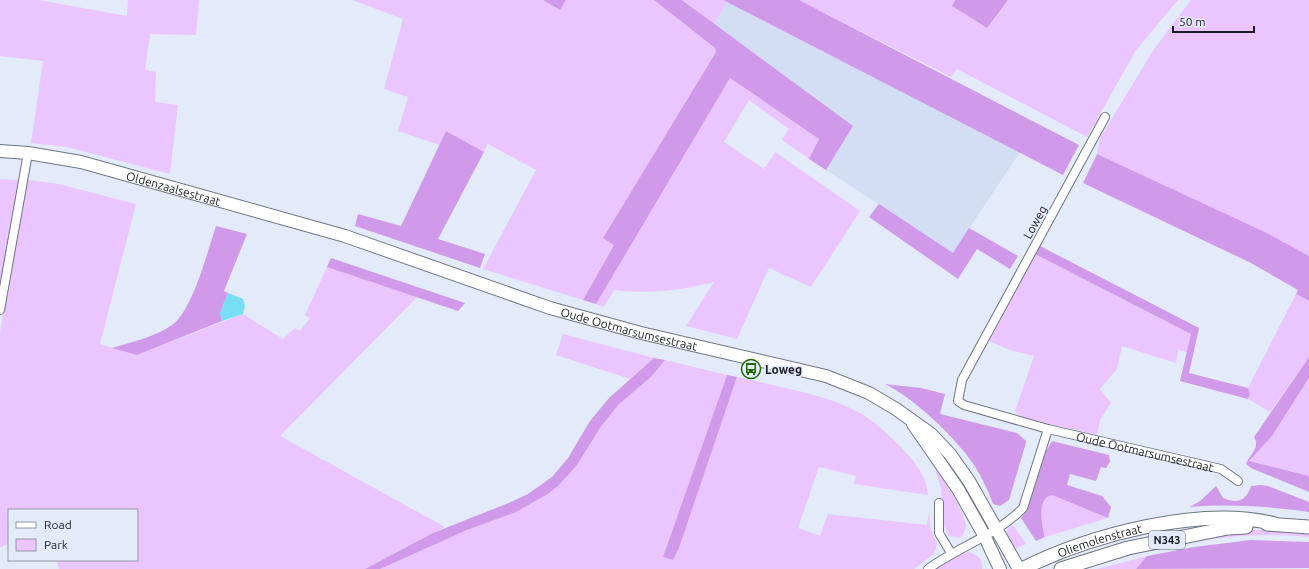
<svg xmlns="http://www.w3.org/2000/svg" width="1309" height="569" font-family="Ubuntu,sans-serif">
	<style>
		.built { fill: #d3def4 }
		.green { fill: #ebc5ff }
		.forest { fill: #d099ea }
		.water { fill: #77def5 }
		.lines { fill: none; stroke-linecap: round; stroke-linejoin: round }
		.street-casing { stroke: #6e7582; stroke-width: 10 }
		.secondary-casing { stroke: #6e7582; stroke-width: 14 }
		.primary-casing { stroke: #6e7582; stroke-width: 15 }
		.street { stroke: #fff; stroke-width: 8 }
		.secondary { stroke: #fff; stroke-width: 12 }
		.primary { stroke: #fff; stroke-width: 13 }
		.labels { text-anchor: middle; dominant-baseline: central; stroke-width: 3.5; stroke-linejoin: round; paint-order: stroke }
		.shield { fill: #e3ebfa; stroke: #565a63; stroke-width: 1 }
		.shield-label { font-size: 11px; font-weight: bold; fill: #1a1c22 }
		.street-label { font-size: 12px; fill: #1a1c22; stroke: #e3ebfa }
		.poi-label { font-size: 12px; font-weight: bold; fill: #1a1c22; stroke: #e3ebfa; text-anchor: start }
	</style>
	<rect width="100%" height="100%" fill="#e3ebfa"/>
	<path class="built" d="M727,2l293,150 -67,101 -127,-83 27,-44 -139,-102z"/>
	<path class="green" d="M0,0h39l88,16 1,-16h71l-3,35 -46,-1 -5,36 11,2 -1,30 23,3 -8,69 -103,-27 -36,-4 12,-82 -43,-5z
		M352,0h191l17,10 6,-10h88l61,48 1,4 -113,186 11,7 -31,55 -100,-31 53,-99 -48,-26 -4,8 -38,-21 -6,14 -42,-14 10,-34 -24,-8 19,-70z
		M683,0h40l4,2 -13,22z
		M799,0h156l-3,6 35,22 21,-28h170l-42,50 -49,87 -130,-68 -6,8z
		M1191,0h118v256l-42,-23 -170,-79 3,-16 54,-89z
		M730,78l89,61 -10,20 -27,-19 7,-11 -40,-29 -25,42 40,27 11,-17 85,59 -49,76 -42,-19 -32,71 -51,-13 28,-44c-38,9 -61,12 -100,8l-10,17 -8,-3z
		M0,179l19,1 -19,103z
		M27,180l32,4 77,20 -36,140 37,11 106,-41 40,25 12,-11 5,3 10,-13 -5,-3 22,-48 90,30 -137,139 165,91 -80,42h-306l-3,-9h81v-50h-128v34l-9,3v-215z
		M1035,254l156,80 -4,18 -9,-2 -2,13 -54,-17 -5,23 -17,20 11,14 -11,17 -3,15 -76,-18 -6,-6 19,-55 -24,-6 -21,-9z
		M1296,294l13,7v56l-39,55 -22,-13 2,-5 -2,-6z
		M563,334l91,24 -24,21 -74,-24z
		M665,360l62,15 -64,182 10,3 6,-12 58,-171c37,9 90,17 123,36 15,9 29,22 42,35 12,13 25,28 26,47l-74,-11 2,-8 -37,-9 -21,61 22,8 8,-22 99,11 2,-14 1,15 7,19 -3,9 -20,15h-534l87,-39 49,-18 32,-18 11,-9 18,-20 23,-37 18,-23 33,-28z
		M1309,378v98l-60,-15 23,-25z
		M935,469c8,10 31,45 31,58 -1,4 -3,8 -6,11l-11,-2 -6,-12 -2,-36z
		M1052,495l56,23 -63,19c-3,-10 -9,-39 7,-42z
		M1013,525l13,19 -11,5 -3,-2 -6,-13 3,-7z
		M1254,530l55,2v5c-72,-8 -144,8 -213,28l7,-7 127,-26z
		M969,552c9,3 15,7 13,17h-47l26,-15z
		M1147,556l-11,13h-39z"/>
	<path class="forest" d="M543,0h23l-6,10z
		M654,0h28l171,126 -27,44 -17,-11 10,-20 -89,-61 -134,226 -13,-4 31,-55 -11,-7 113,-186 -1,-4z
		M723,0h76l280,145 -16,30z
		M955,0h53l-21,28 -35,-22z
		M446,131l38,21 -46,87 47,15 -5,14 -125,-42 3,-12 43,12z
		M1097,154l170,79 42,23v45l-13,-7 2,-4 -47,-27 -168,-80z
		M879,204l74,49 16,-25 49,28 -8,13 -33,-20 -19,30 -89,-62z
		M216,226l31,8 -23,57 4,2c-3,10 -10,18 -6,28l-85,34 -25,-7c20,-6 43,-11 60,-23 20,-13 36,-75 44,-99z
		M1040,246l159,82 -10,45 59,15 2,6 -2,5 -68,-18 11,-47 -156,-80z
		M331,258l134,45 -7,8 -131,-44z
		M1309,357v21l-37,58 -23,25 60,15v16l-58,-24 -5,-4c3,-9 15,-16 8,-27z
		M654,358l11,2 -14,17 -33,28 -18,23 -23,37 -18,20 -11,9 -32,18 -49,18 -87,39h-15l68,-36 78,-31 17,-8 24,-17 16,-19 22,-37 19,-23z
		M727,375l10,2 -58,171 -6,12 -10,-3z
		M885,384l36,4 24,6 -5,20 77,19 9,8 -1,5 -16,54 -9,6 -7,-2c-5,-13 -11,-27 -19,-39 -18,-27 -60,-67 -89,-81z
		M1052,441l57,14 1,7 -4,6 -5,-1 -5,14 -26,-7 -3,11 35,11 9,11 -3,11 -56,-23c-16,3 -10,32 -7,42l-9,4 -15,-23 6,-7 19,-60z
		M1261,485l7,1 41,16v10c-41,-6 -78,-8 -119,-5l10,-6 16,-15 7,12c15,6 23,3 28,-12z
		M1251,540l58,2v26l-173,1 11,-13 47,-9z"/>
	<path class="water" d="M228,293l15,6 2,7 -2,8 -21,7 -2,-8z"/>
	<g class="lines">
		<g class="street-casing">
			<g id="street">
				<path id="s1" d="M1105,117l-143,263 -4,21 6,4 84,24 173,40 17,12"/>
				<path d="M0,310l28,-157"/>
				<path d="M939,503v30l12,20"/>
				<path d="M928,569c30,-22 69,-34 95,-61l25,-79"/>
			</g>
		</g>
		<g class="secondary-casing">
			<g id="secondary">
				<path id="s2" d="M0,151l28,2 53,9 264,74 205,72 91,25 185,43 43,17 27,16 35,25 19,20 19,27 50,88"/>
				<path d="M913,424l45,65 26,46 16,34"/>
			</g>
		</g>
		<g class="primary-casing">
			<g id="primary">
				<path d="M1267,524l42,3"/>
				<path id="s3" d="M1022,569c68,-34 179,-64 253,-45"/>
				<path d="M1061,569l67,-21 100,-20 18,-1"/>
			</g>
		</g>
		<use href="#street" class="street"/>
		<use href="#secondary" class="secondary"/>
		<use href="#primary" class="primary"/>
	</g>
	<defs>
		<g id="bus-ring" transform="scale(1)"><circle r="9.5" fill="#e3ebfa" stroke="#206802" stroke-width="1.5"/><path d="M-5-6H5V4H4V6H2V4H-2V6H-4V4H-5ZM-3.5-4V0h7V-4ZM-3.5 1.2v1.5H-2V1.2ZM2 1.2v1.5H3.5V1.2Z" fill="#206802"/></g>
	</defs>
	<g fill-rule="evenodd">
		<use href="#bus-ring" x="751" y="369"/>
	</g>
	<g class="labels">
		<rect class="shield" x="1149" y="531" width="36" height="18" rx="3"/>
		<g class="shield-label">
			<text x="1167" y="540">N343</text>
		</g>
		<g class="street-label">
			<text stroke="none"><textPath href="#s2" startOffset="178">Oldenzaalsestraat</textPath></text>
			<text transform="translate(1035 222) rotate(-61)">Loweg</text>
			<text stroke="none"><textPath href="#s2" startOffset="655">Oude Ootmarsumsestraat</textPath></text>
			<text stroke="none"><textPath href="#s1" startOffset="515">Oude Ootmarsumsestraat</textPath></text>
			<text stroke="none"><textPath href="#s3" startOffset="83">Oliemolenstraat</textPath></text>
		</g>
		<g class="poi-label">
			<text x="765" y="369">Loweg</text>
		</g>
	</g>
	<rect x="8" y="509" width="130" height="52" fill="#e3ebfa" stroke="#9398a4"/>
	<rect x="16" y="522" width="20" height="6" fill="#ffffff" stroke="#9398a4"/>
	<text x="44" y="529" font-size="12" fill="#1a1c22">Road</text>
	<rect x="16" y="539" width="20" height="12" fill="#ebc5ff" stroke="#9398a4"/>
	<text x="44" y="549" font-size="12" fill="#1a1c22">Park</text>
	<path d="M1173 26v6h81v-6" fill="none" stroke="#1a1c22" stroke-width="2"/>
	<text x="1179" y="26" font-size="12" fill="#1a1c22" stroke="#e3ebfa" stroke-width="3" paint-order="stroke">50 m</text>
</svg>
